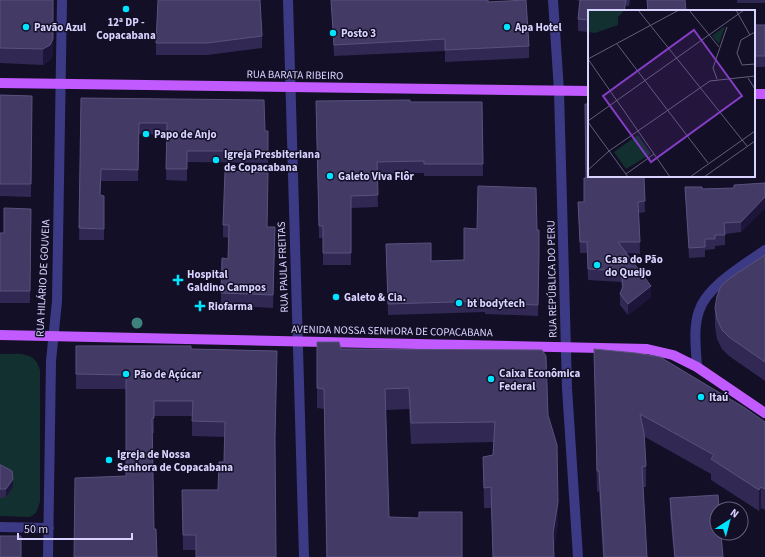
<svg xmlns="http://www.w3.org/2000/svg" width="765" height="557" font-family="'Source Sans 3',sans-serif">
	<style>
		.green { fill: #12302f }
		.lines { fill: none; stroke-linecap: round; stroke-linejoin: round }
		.minor { stroke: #3d3a85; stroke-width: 10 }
		.major { stroke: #c25bff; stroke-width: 10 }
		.tree { fill: #3d827b }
		.wall { fill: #312854 }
		.shaded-wall { fill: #1d163a }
		.building { fill: #433a66; stroke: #5a527e }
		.poi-dot { fill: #00e5ff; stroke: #130f26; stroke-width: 1.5 }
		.labels { text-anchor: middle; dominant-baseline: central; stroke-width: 3; stroke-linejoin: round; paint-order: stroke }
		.poi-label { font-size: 11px; font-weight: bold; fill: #d9d4ff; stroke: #130f26; text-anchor: start }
		.street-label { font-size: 11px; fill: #d9d4ff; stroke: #130f26 }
		.inset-road { fill: none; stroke: #625e7d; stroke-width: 1 }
		.view { fill: #843dc5; fill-opacity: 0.15; stroke: #843dc5; stroke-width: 2 }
		.inset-edge { fill: none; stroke: #d9d4ff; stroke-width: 2 }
	</style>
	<rect width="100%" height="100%" fill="#130f26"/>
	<path class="green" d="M0,354c17,0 35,-4 40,16v132l-4,11 -6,4 -30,-1z"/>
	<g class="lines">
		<path class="minor" d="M288,0l16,557
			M553,0l6,91 8,297 11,169
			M697,367c-1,-18 -4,-39 2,-56 8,-25 45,-46 66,-61
			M0,527l49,1
			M48,557l3,-196 6,-60 5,-301"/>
		<path class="major" d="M0,83l589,8
			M754,94h11
			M0,335l647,14 26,6 24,12 68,46"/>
	</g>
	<circle class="tree" cx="137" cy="323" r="5.5"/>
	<path class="wall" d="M0,0l53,55 -3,5 -7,5 -43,-2z
		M331,0h157v2l41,44v12l-84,4v-11l-111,5z
		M576,0h54l-1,6h-3v5h-37v21l-11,-1v-12l2,-18z
		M737,0h28v3h-28z
		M754,25h11v42h-11z
		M262,36v12l-55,7h-51v-12z
		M0,95l32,1 -1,101 -31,-1z
		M81,98l184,33h3v32l-81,-1v19l-21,-1 1,-45 -28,-1 -1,47h-37l-1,14 4,1v44h-25z
		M316,101l94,1h72l1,74h-59v-3l-47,1 1,33 -27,1v57h-28v-27h-4z
		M644,177l1,35 -6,1 1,41 -13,-1 24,44 -23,18 -8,-10v-11l2,-5 -1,-7 -33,-2 -1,-27h-7l-2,-51h6l54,-24z
		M765,183v25l-24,24 -16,2v11l-10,1v3l-10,1v7l-16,1 -4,-71 17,2 32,-1z
		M268,185l-1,42 8,12 -2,69 -52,-3v-12l7,-34 1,-21 -6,-1v-12z
		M31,209l-1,94h-30v-70h4z
		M537,230l2,35 -1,51 -53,-2v-2l-97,3 -2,-71 45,17 33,-1z
		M765,255v126l-36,-25 -7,-7 -5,-10 -2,-12v-19z
		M317,342l24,7 207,66 10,108 -4,25v9h-61l-2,-49h-7l-1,-51 10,-2v-13l-82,2 -2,-35 -23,1 3,107 73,40h-136l-2,-148 -7,-1z
		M76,346l201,5 -81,199h-13l-1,-60h36l6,-28v-25l-32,-1v-20h-38v17h-2l2,96 3,28 -31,-81v-87h-50z
		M594,349l171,73v88l-4,-2 -2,3 -48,-31v-6l-66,-37 1,29v21h-3l4,70h-44l-4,-66 -2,1z
		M0,465l13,22 -7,10 -6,1z
		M670,498l53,59h-49l-4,-43z"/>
	<path class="shaded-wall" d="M53,0v55l-3,5 -7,5v-16z
		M626,0v11h-2z
		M765,197v11l-24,24v-10z
		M275,227v12l-2,69v-13z
		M651,286v11l-23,18v-11z
		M13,479v8l-7,10v-8z
		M761,487v21l-2,3v-21z
		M558,502v21l-5,31v-21z"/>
	<path class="building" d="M0,0h53v39l-3,6 -7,4 -43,-1z
		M158,0h102l2,36 -55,7h-51z
		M331,0h157v2l38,-2 3,46 -84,4v-11l-111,6z
		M580,0h46l-2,11h-35v9l-11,-1z
		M647,0h38l1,11h-38z
		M754,25h11v31h-11z
		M0,95l32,1 -1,88h-31z
		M81,98l183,2 1,31h3v20h-81v18h-21l1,-46h-28l-1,47 -37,-1 -1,26 4,1v33l-25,-1z
		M410,100v2h72l1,62h-59v-3l-47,1 1,33 -27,1v57h-28v-27h-4l-3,-125z
		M585,104h4v72h49v2l6,-1 1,24 -7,1 2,40h-22l33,44 -23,18 -8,-10 3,-8 -2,-15 -33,-2 -1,-27h-7l-2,-40h6v-24h2z
		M225,171l43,2 -1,54h8l-2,68 -52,-2 1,-35 6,1 1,-34h-6z
		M765,183v14l-24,25 -17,1 1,12h-10v4h-10v8l-16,1 -4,-61h17v2l32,-1v-3z
		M478,186l58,2 1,42h2v24l-1,51 -53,-2v-2l-97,3 -2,-60 45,-1v18l33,-1v-32l13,1z
		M4,208l27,1 -1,82h-30v-58h4z
		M765,255v107l-36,-25 -7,-7 -5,-11 -2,-11 2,-12 4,-10 9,-8z
		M317,342h22l2,7 201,1 4,6 2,59 9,30 1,57 -5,31 1,24h-61l-2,-70 -7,1 -1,-31 10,-2 2,-33 -84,1 -2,-35 -24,1 4,128 30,1v-6h43v45h-135l-3,-168 -7,-1z
		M76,346h115v3l86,2 -2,87 1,119h-80v-22h-13l-1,-45h36l1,-28h5l1,-40 -33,-1 1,-20h-39v17h-2l2,111h2l1,28h-83l1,-79 51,-2v-101l-50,-1z
		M594,349l42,4 24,4 85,51 20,14v67l-4,-2 -2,3 -48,-31 3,-4 -74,-41 4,19 2,33 -4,1 5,90h-43l-5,-86h-2z
		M0,465h1l11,6 1,8 -7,10h-6z
		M718,495l1,14h-2v24h4l2,24h-48l-5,-59z
		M0,536h21v21h-21z"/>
	<g class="poi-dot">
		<circle cx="126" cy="9" r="4"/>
		<circle cx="26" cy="27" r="4"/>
		<circle cx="507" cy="27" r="4"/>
		<circle cx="333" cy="33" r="4"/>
		<circle cx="146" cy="134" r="4"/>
		<circle cx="216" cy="160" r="4"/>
		<circle cx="330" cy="176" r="4"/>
		<circle cx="597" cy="265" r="4"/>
		<path d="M176 274h4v4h4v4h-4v4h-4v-4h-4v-4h4z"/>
		<circle cx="336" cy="297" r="4"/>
		<circle cx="459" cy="303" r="4"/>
		<path d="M198 300h4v4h4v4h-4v4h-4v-4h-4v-4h4z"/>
		<circle cx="126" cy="374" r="4"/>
		<circle cx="491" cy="379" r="4"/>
		<circle cx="701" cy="397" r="4"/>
		<circle cx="109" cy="460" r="4"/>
	</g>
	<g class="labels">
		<g class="poi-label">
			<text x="126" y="22" text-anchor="middle">12ª DP -<tspan x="126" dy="13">Copacabana</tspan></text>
			<text x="34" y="27">Pavão Azul</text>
			<text x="515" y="27">Apa Hotel</text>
			<text x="341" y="33">Posto 3</text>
			<text x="154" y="134">Papo de Anjo</text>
			<text x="224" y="154">Igreja Presbiteriana<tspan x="224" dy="13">de Copacabana</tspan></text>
			<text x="338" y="176">Galeto Viva Flôr</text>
			<text x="605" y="259">Casa do Pão<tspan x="605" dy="13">do Queijo</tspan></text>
			<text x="187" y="274">Hospital<tspan x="187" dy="13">Galdino Campos</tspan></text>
			<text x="344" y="297">Galeto &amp; Cia.</text>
			<text x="467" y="303">bt bodytech</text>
			<text x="208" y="306">Riofarma</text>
			<text x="499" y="373">Caixa Econômica<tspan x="499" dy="13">Federal</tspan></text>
			<text x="134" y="374">Pão de Açúcar</text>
			<text x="709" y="397">Itaú</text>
			<text x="117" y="454">Igreja de Nossa<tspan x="117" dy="13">Senhora de Copacabana</tspan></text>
		</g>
		<g class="street-label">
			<text transform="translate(295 75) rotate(1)">RUA BARATA RIBEIRO</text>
			<text transform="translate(283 267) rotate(-92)">RUA PAULA FREITAS</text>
			<text transform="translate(43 278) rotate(-87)">RUA HILÁRIO DE GOUVEIA</text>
			<text transform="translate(552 279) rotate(-91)">RUA REPÚBLICA DO PERU</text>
			<text transform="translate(392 331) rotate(1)">AVENIDA NOSSA SENHORA DE COPACABANA</text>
		</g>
	</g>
	<g transform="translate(588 10)">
		<rect width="167" height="167" fill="#130f26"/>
		<path d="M0,0h35v2l-5,5v8l-23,8 -7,-1zM137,16l-6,18 -7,-8zM50,125l13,19 -25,15 -12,-17z" fill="#12302f"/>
		<path class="inset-road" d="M50,0l109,136M101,0l30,37M148,0l14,25M167,22l-14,8 -4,13 5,12 13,-1M29,34l91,119M0,49l82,118M0,49l91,-49M160,68l7,11M129,69l-4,-11 14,-41M0,111l156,-111M0,112l40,55M0,160l21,-19 101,-70 45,-5M38,164l28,-20M102,167l65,-46M116,167l51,-36"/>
		<path class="view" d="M106,20l48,66 -91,66 -48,-66z"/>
		<rect width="167" height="167" class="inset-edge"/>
	</g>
	<g transform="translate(729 521) rotate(36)"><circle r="19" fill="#130f26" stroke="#625e7d"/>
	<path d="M0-3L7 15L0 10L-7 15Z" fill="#00e5ff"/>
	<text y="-6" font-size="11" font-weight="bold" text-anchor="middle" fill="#d9d4ff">N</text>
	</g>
	<path d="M18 533v6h114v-6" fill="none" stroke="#d9d4ff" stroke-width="2"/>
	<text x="24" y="533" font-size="12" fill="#d9d4ff" stroke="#130f26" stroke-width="3" paint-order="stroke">50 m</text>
</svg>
